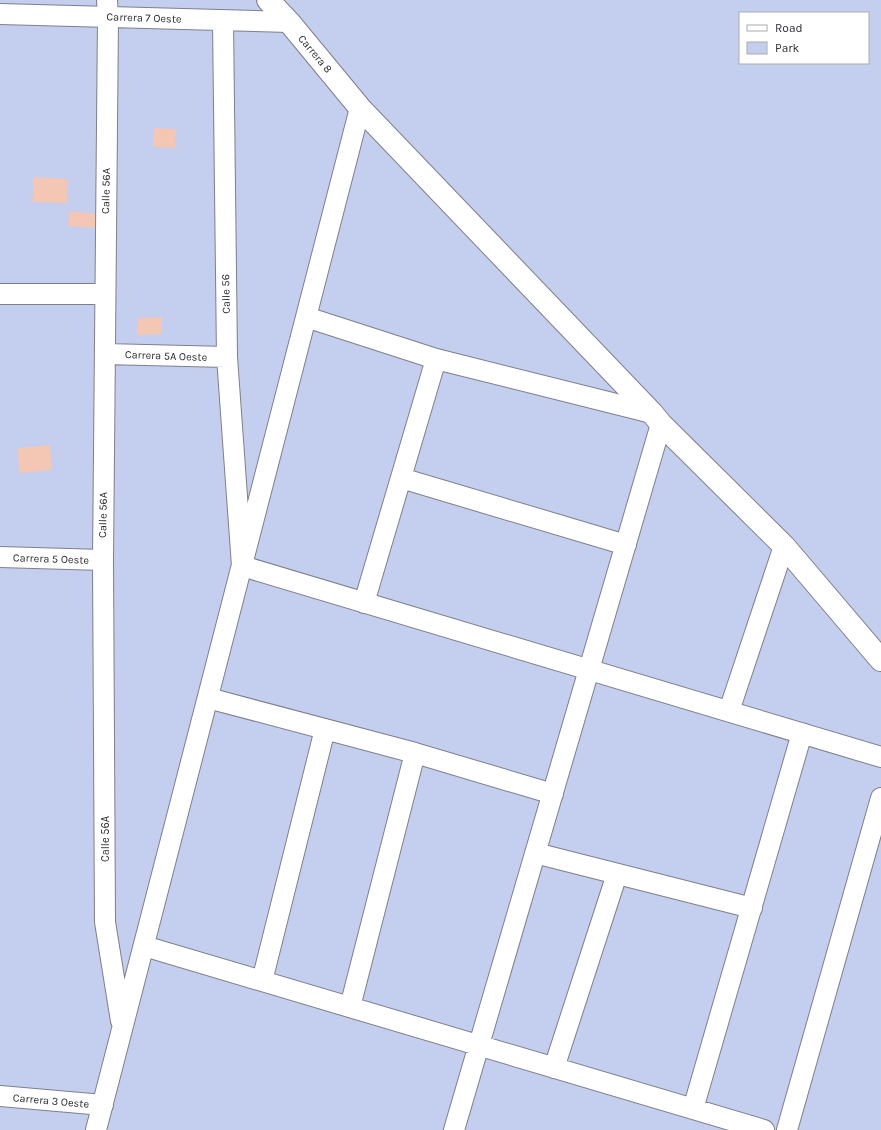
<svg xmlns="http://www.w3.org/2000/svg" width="881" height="1130" font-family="Karla,sans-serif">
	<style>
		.green { fill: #c4ceef; fill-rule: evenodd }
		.building { fill: #f4c7b4 }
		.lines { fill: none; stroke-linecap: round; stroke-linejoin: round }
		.minor-casing { stroke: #7d808a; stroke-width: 22 }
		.tertiary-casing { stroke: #7d808a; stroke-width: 24 }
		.minor { stroke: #fff; stroke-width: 20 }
		.tertiary { stroke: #fff; stroke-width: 22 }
		.labels { text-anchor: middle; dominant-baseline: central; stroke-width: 3.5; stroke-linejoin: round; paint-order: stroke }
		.street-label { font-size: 11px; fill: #2c2d31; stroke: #fff }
	</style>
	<rect width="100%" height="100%" fill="#f5f7fd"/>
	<path class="green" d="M0,0h881v1130h-881zM740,13h128v50h-128z"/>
	<path class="building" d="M153,128l23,1 -1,19 -22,-1z
		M34,177l34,2 -1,24 -35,-1z
		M69,211l28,3 -1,14 -28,-2z
		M162,317v17l-24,1 -1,-17z
		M50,445l2,25 -33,3 -1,-25z"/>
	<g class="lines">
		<g class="minor-casing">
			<path id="minor" d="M107,0l1,17 -5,543 2,362 16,99
				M0,14l289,8
				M223,21l4,336 15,209 639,191
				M0,294h105
				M306,317l130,42 216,54
				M105,354l122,3
				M401,478l225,67
				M0,557l103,3
				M364,603l72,-244
				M208,698l207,55 138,41
				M729,711l55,-165
				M535,853l217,55
				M144,946l620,184
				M262,981l63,-252
				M350,1007l65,-254
				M554,1068l63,-194
				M0,1096l103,9
				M693,1109l109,-376
				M96,1130l264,-1022
				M454,1130l207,-706
				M787,1130l94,-332"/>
		</g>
		<g class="tertiary-casing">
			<path id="tertiary" d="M268,0l21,22 71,86 292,305 9,11 123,122 97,114"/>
		</g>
		<use href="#minor" class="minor"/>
		<use href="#tertiary" class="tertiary"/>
	</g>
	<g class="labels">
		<g class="street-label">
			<text transform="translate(144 18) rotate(2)">Carrera 7 Oeste</text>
			<text transform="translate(315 54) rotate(50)">Carrera 8</text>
			<text transform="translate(106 191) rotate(-89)">Calle 56A</text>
			<text transform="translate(226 294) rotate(-91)">Calle 56</text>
			<text transform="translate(166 356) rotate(2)">Carrera 5A Oeste</text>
			<text transform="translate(103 515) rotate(-89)">Calle 56A</text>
			<text transform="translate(51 559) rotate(2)">Carrera 5 Oeste</text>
			<text transform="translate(105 839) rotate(-90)">Calle 56A</text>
			<text transform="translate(51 1101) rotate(5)">Carrera 3 Oeste</text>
		</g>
	</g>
	<rect x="739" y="12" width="130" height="52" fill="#ffffff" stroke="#ababad"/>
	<rect x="747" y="25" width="20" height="6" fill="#ffffff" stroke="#ababad"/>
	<text x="775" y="32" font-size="12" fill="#2c2d31">Road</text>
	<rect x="747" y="42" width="20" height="12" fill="#c4ceef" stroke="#ababad"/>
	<text x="775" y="52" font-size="12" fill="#2c2d31">Park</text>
</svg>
